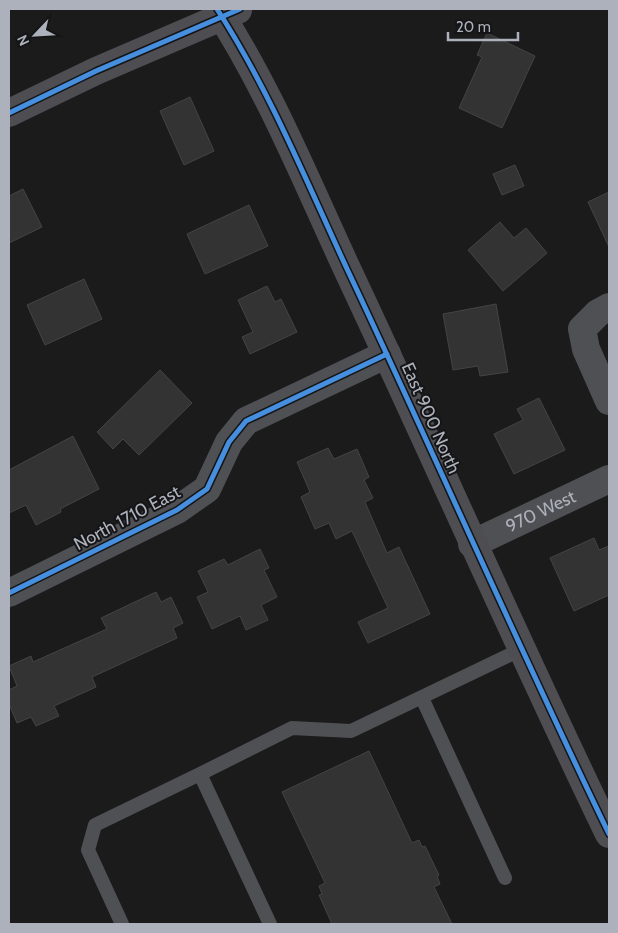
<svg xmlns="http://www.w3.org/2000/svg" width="618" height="933" font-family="Cabin,sans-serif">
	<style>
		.building { fill: #333; stroke: #434447 }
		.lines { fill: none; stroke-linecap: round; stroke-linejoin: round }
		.lane { stroke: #4f5054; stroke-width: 14 }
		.street { stroke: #4f5054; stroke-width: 28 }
		.secondary { stroke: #4e4e52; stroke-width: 28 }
		.cycleway-casing { stroke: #151517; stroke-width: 8 }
		.cycleway { stroke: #468fdf; stroke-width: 5 }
		.labels { text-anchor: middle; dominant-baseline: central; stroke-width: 4; stroke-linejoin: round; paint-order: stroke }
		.street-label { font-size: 18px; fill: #adb1bb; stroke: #151517 }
	</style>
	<rect width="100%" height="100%" fill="#1b1b1b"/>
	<path class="building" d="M487,33l48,23 -33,72 -43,-20 23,-51 -5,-2z
		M190,97l24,54 -30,14 -24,-54z
		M515,165l9,21 -22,9 -9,-21z
		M23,189l19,38 -33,16v-47z
		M609,192v55l-21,-45z
		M249,205l19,41 -63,28 -18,-40z
		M500,222l14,16 12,-10 21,25 -44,38 -35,-41z
		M84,279l18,40 -57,26 -18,-40z
		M267,286l8,16 6,-3 16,33 -47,22 -8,-17 11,-5 -15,-32z
		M496,304l12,68 -28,4 -2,-10 -25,4 -10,-56z
		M160,370l32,33 -53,52 -16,-16 -10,10 -16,-17z
		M539,398l26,52 -51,24 -20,-40 29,-14 -6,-11z
		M73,436l26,53 -39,20 1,3 -25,13 -10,-20 -17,8v-43z
		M328,448l6,11 23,-10 12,28 -5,3 9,18 -8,4 22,51 12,-6 31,67 -62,29 -10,-21 30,-14 -36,-77 -16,8 -7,-16 -14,6 -14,-32 9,-5 -13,-30z
		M594,538l5,12 10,-4v49l-35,16 -24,-53z
		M260,549l9,19 -5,2 13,27 -16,8 7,15 -22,10 -6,-14 -28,13 -15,-32 11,-5 -10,-21 26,-12 4,6z
		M156,592l5,10 10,-5 12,26 -10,5 4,10 -85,39 4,10 -42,19 5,10 -23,10 -5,-9 -14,6 -8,-19v-14l8,-4 -8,-20 22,-10 2,6 74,-33 -6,-11z
		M369,751l43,92 7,-3 3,7 3,-1 14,29 -2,1 3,8 -6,3 18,37h-120l-13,-29 3,-1 -3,-8 6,-3 -43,-91z"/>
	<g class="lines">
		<path class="lane" d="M422,698l83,180
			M122,924l-34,-74 7,-25 105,-51
			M270,924l-70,-150 92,-46 59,3 171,-82"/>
		<g class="street">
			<path d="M609,307l-11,6 -16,16 4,20 23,52"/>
			<path id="s1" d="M472,544l137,-65"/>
			<path d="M9,593l168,-83 30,-21 22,-47 17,-21 141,-67"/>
		</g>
		<path class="secondary" d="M217,9c53,82 90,174 131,262 88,187 171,377 261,563
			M9,113l87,-42 142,-61"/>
		<g class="cycleway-casing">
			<path id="cycleway" d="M217,9c53,82 90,174 131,262 88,187 171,377 261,563
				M9,113l87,-42 144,-62
				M9,593l168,-83 30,-21 22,-47 17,-21 141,-67"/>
		</g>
		<use href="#cycleway" class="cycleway"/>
	</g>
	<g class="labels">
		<g class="street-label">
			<text transform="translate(431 418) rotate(66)">East 900 North</text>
			<text stroke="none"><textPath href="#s1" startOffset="76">970 West</textPath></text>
			<text transform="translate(127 518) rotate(-28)">North 1710 East</text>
		</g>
	</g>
	<rect width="618" height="933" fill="none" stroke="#adb1bb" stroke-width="20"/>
	<g transform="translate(35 35) rotate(245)" stroke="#151517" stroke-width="4" paint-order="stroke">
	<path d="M0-4L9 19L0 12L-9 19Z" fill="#adb1bb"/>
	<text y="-8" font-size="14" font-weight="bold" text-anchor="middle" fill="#adb1bb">N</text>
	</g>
	<path d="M448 32v8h70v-8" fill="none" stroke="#adb1bb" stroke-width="2.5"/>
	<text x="456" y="32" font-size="15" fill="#adb1bb" stroke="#151517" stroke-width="4" paint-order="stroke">20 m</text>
</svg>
